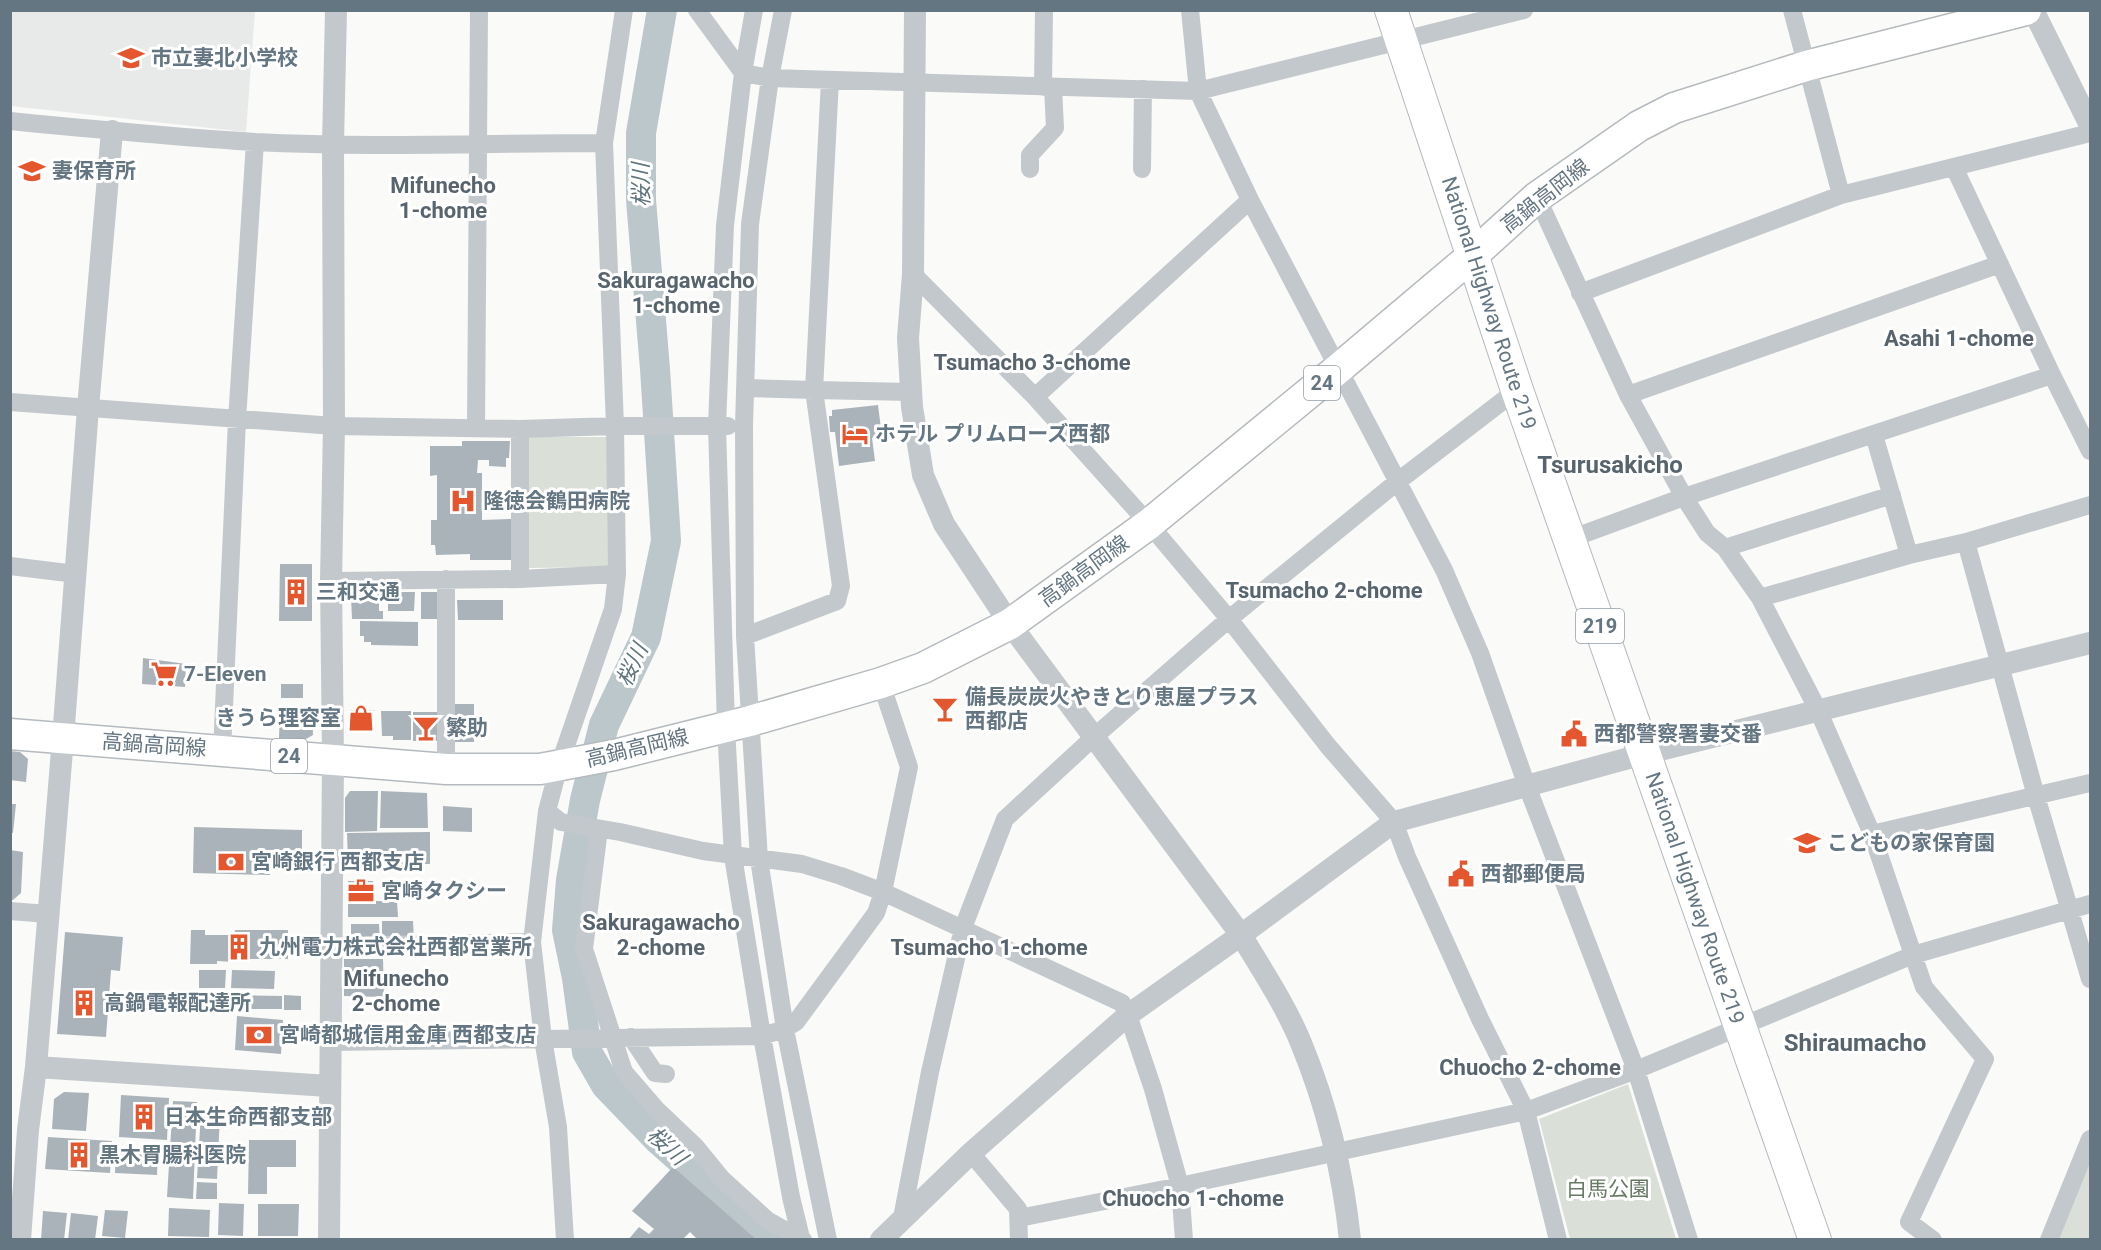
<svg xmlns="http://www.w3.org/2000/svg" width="2101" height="1250" font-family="Roboto,'Noto Sans JP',sans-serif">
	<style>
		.built { fill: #e8e9e9 }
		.green { fill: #dadfd7 }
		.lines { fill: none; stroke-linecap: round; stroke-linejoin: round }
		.river { stroke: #bbc7cb; stroke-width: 30 }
		.building { fill: #aab3b9 }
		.primary-casing { stroke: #b5babe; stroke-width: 33 }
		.trunk-casing { stroke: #b4b9bd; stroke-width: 34 }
		.minor { stroke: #c3c8cc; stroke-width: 18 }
		.tertiary { stroke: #c3c8cc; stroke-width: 22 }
		.primary { stroke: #fff; stroke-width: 30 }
		.trunk { stroke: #fff; stroke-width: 32 }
		.labels { text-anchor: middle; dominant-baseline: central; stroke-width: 6; stroke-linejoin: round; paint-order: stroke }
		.shield { fill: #fff; stroke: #939fa8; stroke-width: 1.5 }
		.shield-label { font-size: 20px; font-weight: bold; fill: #657683 }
		.poi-label { font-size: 21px; font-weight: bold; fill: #657683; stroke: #fff; text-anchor: start }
		.street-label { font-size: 21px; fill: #657683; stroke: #fff }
		.park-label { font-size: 21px; fill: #687a64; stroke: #fff }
		.neighbourhood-label { font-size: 22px; font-weight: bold; fill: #57646e; stroke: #fff }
		.water-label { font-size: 22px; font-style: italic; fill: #60757c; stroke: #fff }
		.quarter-label { font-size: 24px; font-weight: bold; fill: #57646e; stroke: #fff }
	</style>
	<rect width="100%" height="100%" fill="#fafaf8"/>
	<path class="built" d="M11,10l244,1 -9,121 -235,-26z"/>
	<path class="green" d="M527,437h80l1,130 -80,1z
		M1628,1084l48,155h-106l-31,-120z
		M2090,1152v87h-35z"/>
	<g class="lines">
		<path class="river" d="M662,10l-21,123v67l14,169 11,172 -20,96 -42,88 -19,75 -14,80 -4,50 10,48 10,74 19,33 53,55 113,100"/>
	</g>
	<path class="building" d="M878,405l4,32 -10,1 3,23 -36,5 -4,-34h-5l-1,-16h3v-6z
		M462,441h48l-1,17h-3v9l-17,-1v-6h-11l-1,13h5v47l29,-1v41h-41v-6l-34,1 -1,-10h-4v-25h6v-45l-7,1v-30h32z
		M280,564h32v57h-33z
		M388,592h27l-1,19h-26z
		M421,592h16v27h-16z
		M357,593h22v18h4v8h-31l-1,-22z
		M457,600h46v20h-45z
		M360,621l58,1v24l-47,-1v-3h-7v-6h-4z
		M143,658l43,6 -1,23 -43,-3z
		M281,684h22v14h-22z
		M453,704h21v38h-22z
		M312,709l1,26 -7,4 -27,-1 1,-28z
		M350,710h24v16h-24z
		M381,711h30v29h-18v-4h-11z
		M413,712h25v29h-25z
		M10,751l10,1 8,7 -2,23 -16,-2z
		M350,791h28l-1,40 -32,1v-34z
		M381,791l46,2 1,35h-48z
		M10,804h6l-3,29 -3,-1z
		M443,806l29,2v24l-29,-1z
		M194,827l108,3v21l-33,-1 1,25 -77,-2z
		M430,832v32h-62v-2h-20l-1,-29z
		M10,850l13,2 -2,41 -8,7h-3z
		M348,881h25v20h24l1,16h-50z
		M382,921h31l1,21h-32z
		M351,924h28l1,19h-29z
		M191,930h14v5h29l1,-5h53v29h-54v3l-17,-1v3h-27z
		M65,932l58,5 -3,34 -9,-1 -5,67 -49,-3z
		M344,959h39l1,38 -40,-1z
		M199,970h27l-1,18h-26z
		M232,970l43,1 -1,18 -43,-1z
		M220,995l62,1v13h-62z
		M284,995l17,1v14h-17z
		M237,1016l46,4 -2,34 -46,-4z
		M64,1092l25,1 -3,38 -34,-2 2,-30z
		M121,1095l48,3 -2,42 -48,-3z
		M173,1101l24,1 -4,97 -26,-2z
		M201,1113l19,1 -3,65 -20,-1z
		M48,1137l64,4 -2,32 -65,-4z
		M249,1140h47v27h-29v27h-19z
		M116,1148l42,3 -1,24 -42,-2z
		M673,1167l84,73h-59l-8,-8 -8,8h-54l11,-13 10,7 5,-5 -22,-18z
		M197,1182l20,1v16h-21z
		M219,1203l25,1 -1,32 -25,-1z
		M258,1204h41l-1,32h-40z
		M169,1208l41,2 -1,27 -41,-1z
		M105,1210l23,1 -3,27 -23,-2z
		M43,1211l24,2 -3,27h-23z
		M71,1213l27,3 -3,24h-27z"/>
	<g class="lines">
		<g class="primary-casing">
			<path id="primary" d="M10,734l436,35h94l74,-14 136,-34 131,-38 42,-15 87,-44 139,-100 189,-155 135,-114 64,-58 102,-71 35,-18 132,-42 220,-56"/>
		</g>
		<g class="trunk-casing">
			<path id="trunk" d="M1391,10l126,380 298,850"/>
		</g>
		<path class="minor" d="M697,10l46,63 27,5 428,13 326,-81
			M754,10l-11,63 -18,152 -8,201 9,301 7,129 29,180 29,161 10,41
			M783,10l-13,68 -20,146 -6,202 1,210 14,223 26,170 43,211
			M1190,10l8,81 52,109 194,370 36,83 47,133 109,284 53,170
			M1792,10l49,185
			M1043,87l1,-77
			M10,121c82,8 163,16 245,21 116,6 233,1 349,1
			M1954,167l98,208 38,76
			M1030,169v-14l25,-27 -2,-41
			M1142,169l1,-80
			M1537,197l91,198 56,102 23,36 18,15 35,50 58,112 54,124 52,153 61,72 -76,163 24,18
			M913,274l122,123 114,127 80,95 99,127 66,76 13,35 73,162 46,92 32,129
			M1580,293l261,-98 249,-62
			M745,388l69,2 16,-310
			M1628,395l372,-131
			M1035,397l215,-197
			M10,402l324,24 186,3 95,-3h113
			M476,428l3,-418
			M1874,435l35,120
			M1570,539l114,-42 368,-122
			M1966,542l70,254 54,183
			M1725,548l167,-53
			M10,566l66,8
			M520,579v-150
			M331,581l189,-2 97,-5
			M1760,598l149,-43 57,-13 124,-37
			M745,636l92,-35 4,-15 -27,-196 97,2
			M222,751l15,-331 18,-278
			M446,769v-190
			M547,811l14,11 59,10 83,19 99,13 39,12 42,16 239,111 6,12 25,74 27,97 4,54
			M599,829l-15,120 40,123 32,37 39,37 27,33 45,41 36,20
			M1872,834l218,-51
			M10,911l38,3
			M331,946l201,-4
			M631,1037l24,36 11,1
			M330,1042l432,-6 23,-7 11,-7 80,-109 7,-21 26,-125 -28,-84
			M971,1153l47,56 1,31
			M902,1218l28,-146 33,-144 42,-109 89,-82 135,-118 168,-137 120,-92
			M1019,1218l161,-32 346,-75 110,-41 277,-115 177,-51
			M565,1240l-7,-113 -15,-88 -11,-97 15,-131 12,-45 54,-157 4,-35 -2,-148 -11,-283 20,-133
			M2049,1240l41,-101"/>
		<path class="tertiary" d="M915,10l-2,264 -5,64 4,69 11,68 21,49 66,100 231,311c21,35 45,71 60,108 26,63 42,129 49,197
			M2033,10l57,115
			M36,1067l293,19
			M20,1240l8,-110 8,-63 27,-329 25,-330 24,-277
			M329,1240l4,-480 -2,-179 3,-155 -1,-282 3,-134
			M881,1240l90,-87 157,-138 113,-80 153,-113 250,-68 446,-111"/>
		<use href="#primary" class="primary"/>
		<use href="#trunk" class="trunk"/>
	</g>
	<defs>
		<g id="school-bare" transform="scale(2.07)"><path d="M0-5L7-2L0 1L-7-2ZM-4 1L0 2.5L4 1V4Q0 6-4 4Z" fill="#e4572e" stroke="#fff" stroke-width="2.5" paint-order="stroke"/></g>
		<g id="hotel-bare" transform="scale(2.07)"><path d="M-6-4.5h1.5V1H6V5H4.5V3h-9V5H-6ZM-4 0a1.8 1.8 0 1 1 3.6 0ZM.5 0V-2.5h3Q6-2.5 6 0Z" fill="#e4572e" stroke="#fff" stroke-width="2.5" paint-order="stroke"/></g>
		<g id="hospital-bare" transform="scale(2.07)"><path d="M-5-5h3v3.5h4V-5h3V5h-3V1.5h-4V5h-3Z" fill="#e4572e" stroke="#fff" stroke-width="2.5" paint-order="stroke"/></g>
		<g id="building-bare" transform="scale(2.07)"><path d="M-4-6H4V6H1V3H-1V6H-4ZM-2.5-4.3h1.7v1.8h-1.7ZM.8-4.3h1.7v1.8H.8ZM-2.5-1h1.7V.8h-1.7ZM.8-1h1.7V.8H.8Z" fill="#e4572e" stroke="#fff" stroke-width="2.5" paint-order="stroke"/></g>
		<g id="supermarket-bare" transform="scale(2.07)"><path d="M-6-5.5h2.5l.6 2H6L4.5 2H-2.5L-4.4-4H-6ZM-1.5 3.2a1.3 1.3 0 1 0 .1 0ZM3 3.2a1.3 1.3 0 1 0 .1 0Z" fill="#e4572e" stroke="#fff" stroke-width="2.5" paint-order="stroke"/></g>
		<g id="bar-bare" transform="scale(2.07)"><path d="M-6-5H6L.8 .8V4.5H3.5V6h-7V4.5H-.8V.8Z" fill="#e4572e" stroke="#fff" stroke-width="2.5" paint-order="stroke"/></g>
		<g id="shop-bare" transform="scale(2.07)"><path d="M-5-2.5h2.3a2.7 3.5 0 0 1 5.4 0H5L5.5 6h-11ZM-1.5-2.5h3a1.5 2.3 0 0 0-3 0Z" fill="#e4572e" stroke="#fff" stroke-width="2.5" paint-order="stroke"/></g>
		<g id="civic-bare" transform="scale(2.07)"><path d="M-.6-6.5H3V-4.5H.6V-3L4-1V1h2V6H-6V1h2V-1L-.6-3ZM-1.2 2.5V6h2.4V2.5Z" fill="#e4572e" stroke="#fff" stroke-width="2.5" paint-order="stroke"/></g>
		<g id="bank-bare" transform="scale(2.07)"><path d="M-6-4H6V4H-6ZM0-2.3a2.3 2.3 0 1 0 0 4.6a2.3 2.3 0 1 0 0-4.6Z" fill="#e4572e" stroke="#fff" stroke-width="2.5" paint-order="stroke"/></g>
		<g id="office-bare" transform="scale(2.07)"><path d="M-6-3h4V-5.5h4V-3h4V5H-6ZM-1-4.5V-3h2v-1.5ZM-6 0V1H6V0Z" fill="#e4572e" stroke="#fff" stroke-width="2.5" paint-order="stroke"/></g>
	</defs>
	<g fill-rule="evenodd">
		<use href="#school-bare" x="131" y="58"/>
		<use href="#school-bare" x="32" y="171"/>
		<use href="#hotel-bare" x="855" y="434"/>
		<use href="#hospital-bare" x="463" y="501"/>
		<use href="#building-bare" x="296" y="592"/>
		<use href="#supermarket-bare" x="164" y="674"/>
		<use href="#bar-bare" x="945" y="709"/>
		<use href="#shop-bare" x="361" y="718"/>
		<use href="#bar-bare" x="426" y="728"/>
		<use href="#civic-bare" x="1574" y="734"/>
		<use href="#school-bare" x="1807" y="843"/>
		<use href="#bank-bare" x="231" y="862"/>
		<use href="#civic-bare" x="1461" y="874"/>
		<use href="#office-bare" x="361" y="891"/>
		<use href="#building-bare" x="239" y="947"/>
		<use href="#building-bare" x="84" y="1003"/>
		<use href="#bank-bare" x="259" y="1035"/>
		<use href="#building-bare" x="144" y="1117"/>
		<use href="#building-bare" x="79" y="1155"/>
	</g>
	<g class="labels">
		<g class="shield">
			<rect x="1304" y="366" width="36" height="34" rx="4.5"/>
			<rect x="1576" y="609" width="48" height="34" rx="4.5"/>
			<rect x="271" y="739" width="36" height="34" rx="4.5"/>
		</g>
		<g class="shield-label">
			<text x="1322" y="383">24</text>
			<text x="1600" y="626">219</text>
			<text x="289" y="756">24</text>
		</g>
		<g class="poi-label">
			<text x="151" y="58">市立妻北小学校</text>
			<text x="52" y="171">妻保育所</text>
			<text x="875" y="434">ホテル プリムローズ西都</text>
			<text x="483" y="501">隆徳会鶴田病院</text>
			<text x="316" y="592">三和交通</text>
			<text x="184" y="674">7-Eleven</text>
			<text x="965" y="697">備長炭炭火やきとり恵屋プラス<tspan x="965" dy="24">西都店</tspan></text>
			<text x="341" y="718" text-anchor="end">きうら理容室</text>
			<text x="446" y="728">繁助</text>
			<text x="1594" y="734">西都警察署妻交番</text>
			<text x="1827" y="843">こどもの家保育園</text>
			<text x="251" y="862">宮崎銀行 西都支店</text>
			<text x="1481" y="874">西都郵便局</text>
			<text x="381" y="891">宮崎タクシー</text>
			<text x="259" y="947">九州電力株式会社西都営業所</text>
			<text x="104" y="1003">高鍋電報配達所</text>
			<text x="279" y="1035">宮崎都城信用金庫 西都支店</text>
			<text x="164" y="1117">日本生命西都支部</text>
			<text x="99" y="1155">黒木胃腸科医院</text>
		</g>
		<g class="street-label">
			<text transform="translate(1545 196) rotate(-38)">高鍋高岡線</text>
			<text transform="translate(1489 303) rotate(72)">National Highway Route 219</text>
			<text transform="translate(1084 571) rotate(-36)">高鍋高岡線</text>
			<text transform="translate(154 745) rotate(4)">高鍋高岡線</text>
			<text transform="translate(637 748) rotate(-13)">高鍋高岡線</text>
			<text transform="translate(1695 898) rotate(71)">National Highway Route 219</text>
		</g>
		<g class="park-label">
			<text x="1608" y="1189">白馬公園</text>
		</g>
		<g class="neighbourhood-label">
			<text x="443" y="185">Mifunecho<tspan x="443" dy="25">1-chome</tspan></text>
			<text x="676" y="280">Sakuragawacho<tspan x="676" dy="25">1-chome</tspan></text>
			<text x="1959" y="338">Asahi 1-chome</text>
			<text x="1032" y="362">Tsumacho 3-chome</text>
			<text x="1324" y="590">Tsumacho 2-chome</text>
			<text x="661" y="922">Sakuragawacho<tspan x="661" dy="25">2-chome</tspan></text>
			<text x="989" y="947">Tsumacho 1-chome</text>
			<text x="396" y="978">Mifunecho<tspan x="396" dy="25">2-chome</tspan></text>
			<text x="1530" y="1067">Chuocho 2-chome</text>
			<text x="1193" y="1198">Chuocho 1-chome</text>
		</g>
		<g class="water-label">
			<text transform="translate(641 185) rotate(-91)">桜川</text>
			<text transform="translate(632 665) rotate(-65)">桜川</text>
			<text transform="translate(667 1146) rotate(43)">桜川</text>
		</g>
		<g class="quarter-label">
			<text x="1610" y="465">Tsurusakicho</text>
			<text x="1855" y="1043">Shiraumacho</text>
		</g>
	</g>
	<rect width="2101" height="1250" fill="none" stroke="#657683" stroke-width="24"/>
</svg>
